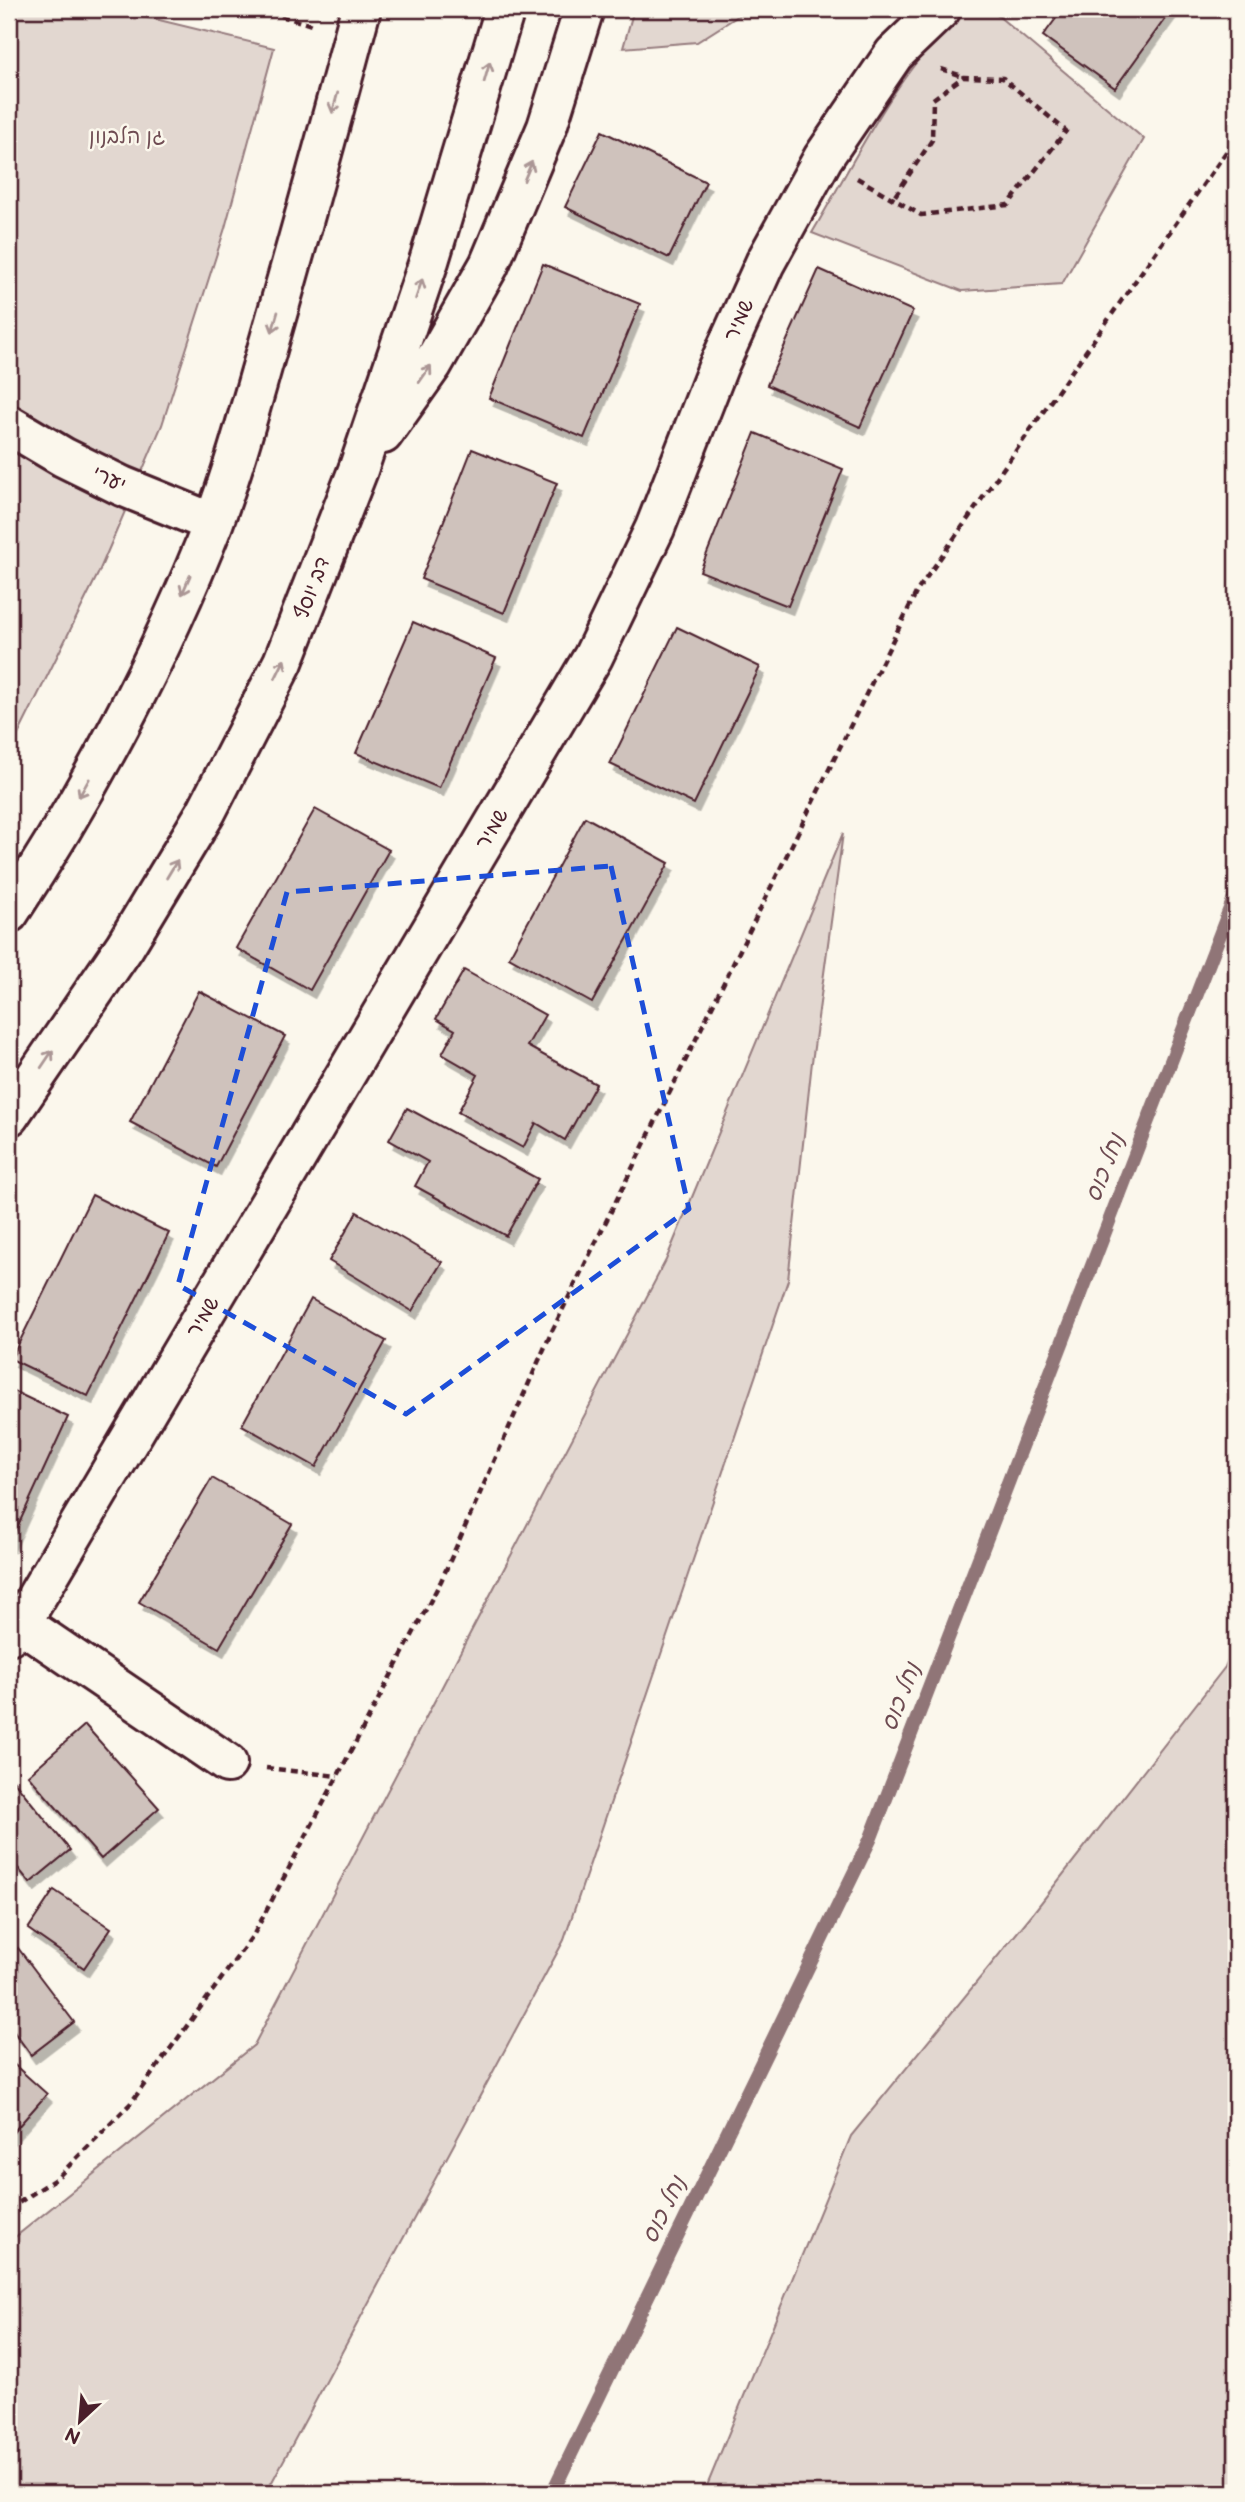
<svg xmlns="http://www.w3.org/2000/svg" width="1245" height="2502" font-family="'Balsamiq Sans','Playpen Sans Hebrew',sans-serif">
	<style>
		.green { fill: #e2d7d0; stroke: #967b7e; stroke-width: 2 }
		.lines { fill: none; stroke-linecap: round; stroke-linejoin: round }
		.stream { stroke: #907477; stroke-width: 14 }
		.building { fill: #cfc2bc; stroke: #4a1f2b; stroke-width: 2; filter: url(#shadow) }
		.street-casing { stroke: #4a1f2b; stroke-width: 44 }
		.secondary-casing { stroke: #4a1f2b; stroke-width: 44 }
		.path { stroke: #4a1f2b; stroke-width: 4.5; stroke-dasharray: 7 5; stroke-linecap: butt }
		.street { stroke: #fbf7ec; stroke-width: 38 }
		.secondary { stroke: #fbf7ec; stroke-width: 38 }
		.oneway { stroke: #ab9695 }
		.marked { fill: none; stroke: #1d4ed8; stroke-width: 5; stroke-dasharray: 14 9; stroke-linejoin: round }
		.labels { text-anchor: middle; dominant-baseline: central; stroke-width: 5; stroke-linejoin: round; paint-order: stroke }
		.park-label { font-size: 21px; fill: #704d54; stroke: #fbf7ec }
		.street-label { font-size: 21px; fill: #4a1f2b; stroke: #fbf7ec }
		.water-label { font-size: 23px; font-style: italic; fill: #6d4a51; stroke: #fbf7ec }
	</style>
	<defs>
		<filter id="shadow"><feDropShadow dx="4.5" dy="8" stdDeviation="0" flood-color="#0004"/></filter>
	</defs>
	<rect width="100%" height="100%" fill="#fbf7ec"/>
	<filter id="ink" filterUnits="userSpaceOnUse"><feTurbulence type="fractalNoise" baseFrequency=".0143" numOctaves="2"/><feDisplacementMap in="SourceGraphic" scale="14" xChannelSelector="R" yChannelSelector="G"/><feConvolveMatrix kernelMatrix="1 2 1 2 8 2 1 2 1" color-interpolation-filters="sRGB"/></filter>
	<g filter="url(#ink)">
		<path class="green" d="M19,9h48l88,10 119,29 -49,180 -63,197 -64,149 -89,179v-740z
			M634,9h115l-52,33 -74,6z
			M966,9h24l154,130 -82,145 -100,7 -150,-58c46,-78 86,-165 154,-224z
			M843,833l-31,229 -24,218 -224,660 -298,553h-257v-251l245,-197 412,-785z
			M1236,1641v847l-12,5h-520l147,-357 182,-223 192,-246z"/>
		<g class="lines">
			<path class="stream" d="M552,2493l318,-653 366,-947"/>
		</g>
		<path class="building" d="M1063,9h109l-57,79 -72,-52z
			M602,131l104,51 -37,76 -104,-51z
			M543,264l97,40 -56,134 -95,-40z
			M819,269l94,42 -53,116 -93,-42z
			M755,433l88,36 -55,137 -88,-35z
			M472,449l85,34 -53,130 -83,-34z
			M413,622l83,36 -57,130 -83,-35z
			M677,627l83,40 -66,137 -84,-40z
			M315,809l74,41 -79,140 -74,-42z
			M585,817l84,46 -77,140 -83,-46z
			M464,970l81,45 -18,31 69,38 -31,56 -29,-17 -13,25 -65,-36 20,-37 -36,-21 13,-24 -19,-11z
			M199,991l86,45 -69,131 -86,-45z
			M407,1108l131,71 -32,57 -91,-50 13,-24 -39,-22z
			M92,1195l77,38 -81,163 -77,-37z
			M357,1212l85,50 -30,49 -83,-50z
			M311,1299l75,42 -70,126 -74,-42z
			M9,1389l59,28 -59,128z
			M212,1478l80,46 -73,124 -80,-46z
			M85,1725l74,83 -58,51 -73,-84z
			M9,1775l61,75 -40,33 -21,-26z
			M54,1890l57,38 -27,40 -56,-39z
			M18,1948l56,74 -43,33 -22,-30v-70z
			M9,2060l38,34 -38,43z"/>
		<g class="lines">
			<g class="street-casing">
				<path id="street" d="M9,425l54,32 59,29 91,37
					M21,1623l206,140
					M9,1635l12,-12 572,-966 62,-129 63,-161 47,-104 58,-105 71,-104 47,-45"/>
			</g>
			<g class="secondary-casing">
				<path id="secondary" d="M383,434l49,-69 57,-100 58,-138 37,-118
					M9,913c78,-118 153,-258 204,-389 22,-58 38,-119 55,-178 32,-112 63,-224 93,-337
					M9,1116l116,-170 81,-134 77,-150 75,-192 71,-209 76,-252"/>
			</g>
			<path class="path" d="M258,9l57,17
				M941,69l21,7
				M857,178l64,37 87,-10 58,-74 -63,-53 -40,-1 -30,22 -1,41 -39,59
				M266,1768l72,8
				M9,2209l48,-31 73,-74 124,-170 187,-353 111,-250 365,-740 319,-453"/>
			<use href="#street" class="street"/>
			<use href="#secondary" class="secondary"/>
		</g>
		<defs><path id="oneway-shaft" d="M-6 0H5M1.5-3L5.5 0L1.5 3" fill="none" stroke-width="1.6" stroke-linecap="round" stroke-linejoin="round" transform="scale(1.75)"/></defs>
		<g class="oneway">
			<use href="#oneway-shaft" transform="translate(487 72) rotate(-74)"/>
			<use href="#oneway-shaft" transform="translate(335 103) rotate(105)"/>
			<use href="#oneway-shaft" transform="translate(528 171) rotate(-67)"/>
			<use href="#oneway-shaft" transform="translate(419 289) rotate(-71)"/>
			<use href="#oneway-shaft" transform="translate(275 322) rotate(106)"/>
			<use href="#oneway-shaft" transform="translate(425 374) rotate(-55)"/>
			<use href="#oneway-shaft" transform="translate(186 585) rotate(113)"/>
			<use href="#oneway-shaft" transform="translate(280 669) rotate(-64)"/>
			<use href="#oneway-shaft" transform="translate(84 788) rotate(120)"/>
			<use href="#oneway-shaft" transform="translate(172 869) rotate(-59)"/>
			<use href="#oneway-shaft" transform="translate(47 1059) rotate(-56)"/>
		</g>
	</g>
	<path class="marked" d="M611,866l78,343 -283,205 -228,-129 109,-393z"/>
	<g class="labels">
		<g class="park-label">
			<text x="127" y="136">גן הלבנון</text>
		</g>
		<g class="street-label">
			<text transform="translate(739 320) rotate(-66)">שמיר</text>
			<text transform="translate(109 479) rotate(25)">יערי</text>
			<text transform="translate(312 588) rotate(-69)">דב יוסף</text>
			<text transform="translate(492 829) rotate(-59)">שמיר</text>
			<text transform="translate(203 1317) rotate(-59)">שמיר</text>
		</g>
		<g class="water-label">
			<text transform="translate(1105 1168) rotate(-69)">נחל כוס</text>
			<text transform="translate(901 1697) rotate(-69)">נחל כוס</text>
			<text transform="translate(664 2210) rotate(-64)">נחל כוס</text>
		</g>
	</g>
	<rect width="1245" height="2502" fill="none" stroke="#fbf7ec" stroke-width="35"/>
	<rect x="18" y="18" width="1210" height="2467" fill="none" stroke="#4a1f2b" stroke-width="2.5" filter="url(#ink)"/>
	<g transform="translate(80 2421) rotate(206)" stroke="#fbf7ec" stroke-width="5" paint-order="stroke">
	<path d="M0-5L12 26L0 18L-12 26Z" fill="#4a1f2b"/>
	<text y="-10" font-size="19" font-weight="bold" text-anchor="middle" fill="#4a1f2b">N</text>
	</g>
</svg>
